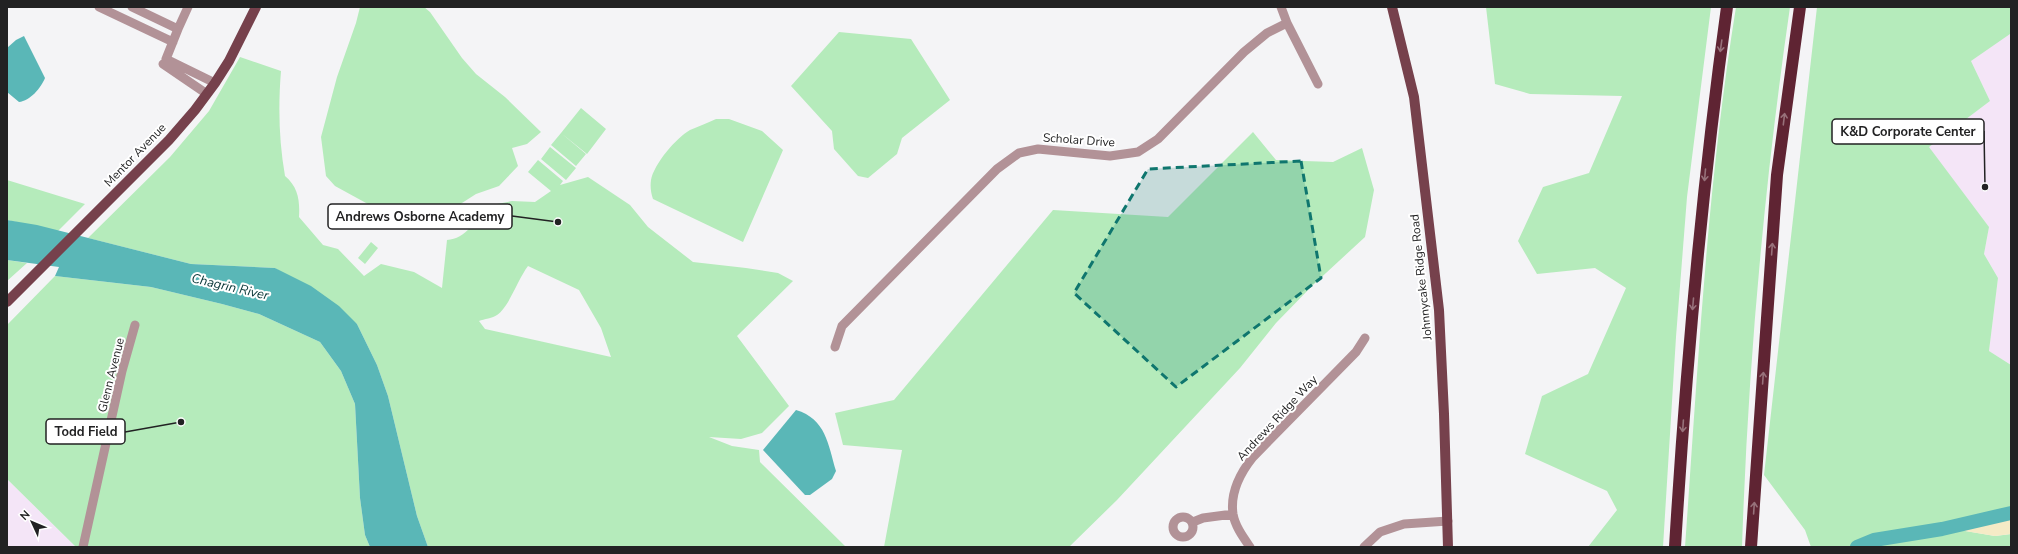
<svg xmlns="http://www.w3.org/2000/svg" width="2018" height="554" font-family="'Nunito Sans',sans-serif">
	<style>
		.commercial { fill: #f4e5f7 }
		.green { fill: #b5ebbb; fill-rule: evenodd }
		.sand { fill: #f5ebc6 }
		.water { fill: #5ab7b7 }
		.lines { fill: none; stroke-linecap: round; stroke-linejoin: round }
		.river { stroke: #5ab7b7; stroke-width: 14 }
		.minor { stroke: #b29297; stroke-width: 9 }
		.major { stroke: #76414c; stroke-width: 10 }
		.highway { stroke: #5f2433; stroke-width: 12 }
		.oneway { stroke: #97717a }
		.marked { fill: #0f766e; fill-opacity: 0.2; stroke: #0f766e; stroke-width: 3; stroke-dasharray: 8 5; stroke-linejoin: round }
		.labels { text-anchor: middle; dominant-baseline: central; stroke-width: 4; stroke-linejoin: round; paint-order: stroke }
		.street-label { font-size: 12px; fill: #222223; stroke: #fff }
		.water-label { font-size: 13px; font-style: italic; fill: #0a3738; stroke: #fff }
		.leader { fill: none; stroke: #222223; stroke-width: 1.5 }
		.callout-dot { fill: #222223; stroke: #fff; stroke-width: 1.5 }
		.callout { fill: #fff; stroke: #222223; stroke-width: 1.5 }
		.callout-label { font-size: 13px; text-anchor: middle; font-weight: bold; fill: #222223 }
	</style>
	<rect width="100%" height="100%" fill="#f4f4f6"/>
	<path class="commercial" d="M2011,32v333l-22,-14 9,-73 -14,-24 5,-27 -61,-80 62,-46 -19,-40z
		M7,479l4,4 65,64h-69z"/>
	<path class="green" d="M360,7h64l6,5 32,46 14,16 29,23 36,35 -14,12 -15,4 6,18 -19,20 -23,8 -50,32 -37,-11 -12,-6 -42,-23 -9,-10 -5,-39 16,-60 19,-54z
		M1486,7h225l-24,190 -11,140 -13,210h-75l29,-37 -10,-19 -82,-37 17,-58 46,-22 38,-86 -31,-20 -58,6 -19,-33 25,-54 46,-14 33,-77 -92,-2 -35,-10z
		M1736,7h54c-26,179 -42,359 -48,540h-57c13,-180 22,-361 51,-540z
		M1817,7h194l-1,27 -39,27 19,40 -61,46 60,80 -5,27 14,24 -9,73 22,14v148l-63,15 47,8 16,-2v13h-200l-6,-17 -41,-55z
		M839,32l72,7 39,61 -48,38 -5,16 -29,24 -10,-2 -24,-27 -2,-18 -41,-45z
		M240,57l41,14c-3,36 -2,70 4,105 13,11 15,24 14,41l24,28 15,4 26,27 17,-12 33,8 28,16 5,-48c19,-1 29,-20 40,-34l25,-5 23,1 16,-11 -23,-19 10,-12 25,21 -3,4 28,-8 42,28 18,22 45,35 53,6 32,5 15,8 -56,55 52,70 -27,27 -21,6 -32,-2 23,9 27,4 1,12 86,85h-418l-11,-31 -29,-120 -11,-31 -20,-41 -82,-56 -84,-4 -103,-26 82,-81 39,-46zM528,266l51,24 22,38 10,29 -126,-28 -6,-8c5,-2 14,-3 18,-6 12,-8 21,-36 31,-49z
		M581,108l25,21 -19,25 -26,-21z
		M716,119h13l33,12 21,19 -40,92 -90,-43c-2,-6 -3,-12 -2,-19 3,-16 25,-42 39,-50 9,-4 18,-7 26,-11z
		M1253,132l23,28 57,2 29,-14 12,42 -9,47 -52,48 -37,38 -36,45 -123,132 -48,47h-185l18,-97 -59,-5 -8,-32 59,-13 159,-190 115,7z
		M561,133l25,21 -10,12 -25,-21z
		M550,147l26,21 -10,12 -25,-21z
		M7,180l78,24 -27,27 -51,-11z
		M371,242l7,6 -13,16 -7,-6z
		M7,260l20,3 -20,18z
		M55,276l96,11 71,17 37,10 61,28 21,29 14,33 5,94 5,37 5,12h-294l-69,-68v-154z"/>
	<path class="sand" d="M2011,513v21l-16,2 -48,-8z"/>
	<path class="water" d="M24,36l21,42c-4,10 -15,23 -26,24l-12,-10v-44l9,-8z
		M7,220l30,5 154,39 84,4 36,18 28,20 18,18 20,41 11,31 29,120 11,31h-58l-5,-12 -5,-37 -5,-94 -14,-33 -21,-29 -61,-28 -37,-10 -71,-17 -96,-11 4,-9 -52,-7z
		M796,410c30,9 32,34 40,61l-4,8 -22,16h-5l-42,-45z"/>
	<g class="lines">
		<path class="river" d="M1857,547l17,-7 68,-11 69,-16"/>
		<path class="minor" d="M99,7l74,35
			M132,7l46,22 -12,30 49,24
			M1281,7l6,16 31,61
			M178,29l10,-22
			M163,64l44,30
			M835,347l7,-21 155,-157 22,-16 19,-4 72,7 28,-4 20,-13 86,-87 23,-19 20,-10
			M1173 527a10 10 0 1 1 20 0a10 10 0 1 1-20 0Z
			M1193,522l10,-4 30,-4
			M83,547l39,-176 13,-46
			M1250,547c-7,-10 -15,-21 -17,-33 -3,-21 8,-42 20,-57l103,-105 9,-14
			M1364,547l16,-15 24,-8 44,-3"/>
		<path class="major" d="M1392,7l22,90 25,213 5,104 4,133
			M7,302l162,-162 26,-30 20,-27 14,-22 27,-54"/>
		<path class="highway" d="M1675,547c11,-181 27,-361 52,-540
			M1751,547l26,-372 23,-168"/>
	</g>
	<defs><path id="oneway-shaft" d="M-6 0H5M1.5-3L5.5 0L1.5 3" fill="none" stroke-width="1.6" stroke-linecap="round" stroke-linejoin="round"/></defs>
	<g class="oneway">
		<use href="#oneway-shaft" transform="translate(1721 46) rotate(98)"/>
		<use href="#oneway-shaft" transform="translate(1784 119) rotate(-83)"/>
		<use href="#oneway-shaft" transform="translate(1705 175) rotate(95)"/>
		<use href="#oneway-shaft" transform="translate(1772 249) rotate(-86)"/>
		<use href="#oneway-shaft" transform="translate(1693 304) rotate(95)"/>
		<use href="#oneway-shaft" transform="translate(1763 378) rotate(-86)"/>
		<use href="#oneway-shaft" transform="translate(1683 426) rotate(94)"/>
		<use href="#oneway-shaft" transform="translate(1754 508) rotate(-86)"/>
	</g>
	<path class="marked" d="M1301,161l20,117 -145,109 -102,-94 74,-124z"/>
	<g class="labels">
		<g class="street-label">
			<text transform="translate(1079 140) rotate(4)">Scholar Drive</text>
			<text transform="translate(135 155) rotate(-46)">Mentor Avenue</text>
			<text transform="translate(1421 277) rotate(-96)">Johnnycake Ridge Road</text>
			<text transform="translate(111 375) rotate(-76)">Glenn Avenue</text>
			<text transform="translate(1277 418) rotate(-47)">Andrews Ridge Way</text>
		</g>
		<g class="water-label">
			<text transform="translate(230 287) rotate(13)">Chagrin River</text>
		</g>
	</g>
	<path class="leader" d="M1985 187L1984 131M558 222L512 216M181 422L125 432"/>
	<g class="callout-dot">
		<circle cx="1985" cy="187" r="4"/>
		<circle cx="558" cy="222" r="4"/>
		<circle cx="181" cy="422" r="4"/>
	</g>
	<g class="callout">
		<rect x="1832" y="119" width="152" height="25" rx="4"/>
		<rect x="328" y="204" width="184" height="25" rx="4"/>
		<rect x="46" y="419" width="79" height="25" rx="4"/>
	</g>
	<g class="callout-label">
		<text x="1908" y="136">K&amp;D Corporate Center</text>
		<text x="420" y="221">Andrews Osborne Academy</text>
		<text x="86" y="436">Todd Field</text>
	</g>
	<rect width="2018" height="554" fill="none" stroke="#222223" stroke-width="16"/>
	<g transform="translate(32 522) rotate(314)" stroke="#ffffff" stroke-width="3" paint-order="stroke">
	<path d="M0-3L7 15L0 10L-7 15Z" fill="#222223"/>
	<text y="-6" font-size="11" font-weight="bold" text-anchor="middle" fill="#222223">N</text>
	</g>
</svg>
